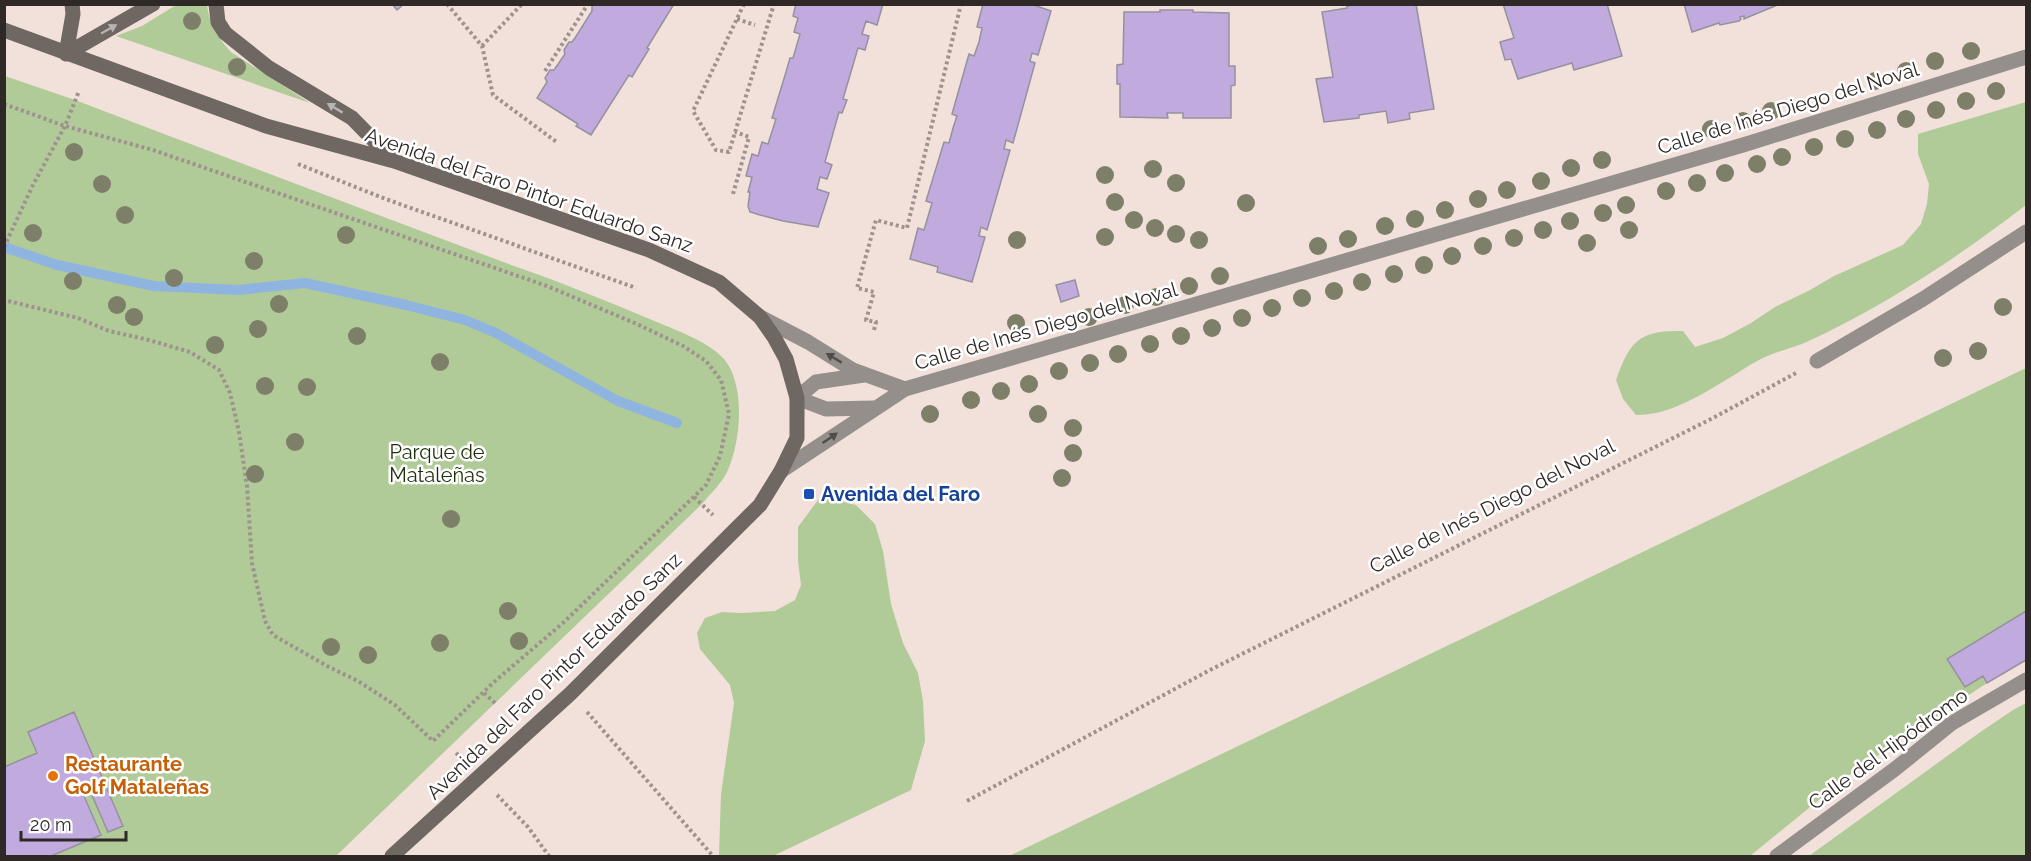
<svg xmlns="http://www.w3.org/2000/svg" width="2031" height="861" font-family="Raleway,sans-serif">
	<style>
		.green { fill: #b0cb98 }
		.lines { fill: none; stroke-linecap: round; stroke-linejoin: round }
		.stream { stroke: #90b4e0; stroke-width: 10 }
		.building { fill: #c0aade; stroke: #96919e; stroke-width: 1.5 }
		.path { stroke: #9f928e; stroke-width: 4; stroke-dasharray: 3 3; stroke-linecap: butt }
		.street { stroke: #958f8b; stroke-width: 15 }
		.secondary { stroke: #6f6761; stroke-width: 15 }
		.tree { fill: #7d7f68 }
		.oneway { fill: #b7b3b0 }
		.oneway2 { fill: #524c49 }
		.transit-dot { fill: #1a4fb4; stroke: #fff; stroke-width: 2 }
		.food-dot { fill: #e8710a; stroke: #fff; stroke-width: 2 }
		.labels { text-anchor: middle; dominant-baseline: central; stroke-width: 5; stroke-linejoin: round; paint-order: stroke }
		.street-label { font-size: 20px; fill: #2e2826; stroke: #fff }
		.park-label { font-size: 20px; fill: #1e2f0a; stroke: #fff }
		.transit-label { font-size: 20px; font-weight: bold; fill: #164399; stroke: #fff; text-anchor: start }
		.food-label { font-size: 20px; font-weight: bold; fill: #c56008; stroke: #fff; text-anchor: start }
	</style>
	<rect width="100%" height="100%" fill="#f2e1db"/>
	<path class="green" d="M176,5h31c2,19 11,33 24,47l79,51 -194,-67 26,-10z
		M5,76l70,24c147,56 294,112 442,167 46,16 90,34 135,53 21,9 56,21 72,39 22,26 17,84 3,113 -5,11 -17,22 -25,32l-366,352h-331z
		M2026,102v103c-56,43 -113,82 -175,115 -16,8 -33,17 -49,24 -14,5 -30,9 -43,16 -36,20 -81,56 -123,55l-13,-16 -7,-19c14,-39 23,-50 67,-49l12,16 28,-9 28,-15 24,-16 35,-17 24,-14 69,-31 18,-21 6,-20 2,-20 -11,-30v-20z
		M2026,368v292l-39,23 -134,89 -103,84h-741z
		M821,496l35,9 19,19 8,27 8,53 12,39 15,30 5,28 2,40 -14,49 -138,66h-52l-2,-1 2,-61 13,-91 -4,-18 -30,-36 -3,-16 8,-15 17,-6 19,1 34,-2 20,-11 6,-15 -3,-24v-34z
		M2026,703v153h-217l170,-123 34,-23z"/>
	<g class="lines">
		<path class="stream" d="M4,247l53,18 97,21 84,4 67,-7 101,22 59,15 31,13 122,68 59,22"/>
	</g>
	<path class="building" d="M392,4h12l-7,6z
		M592,4h82l-27,44 2,1 -17,28 -3,-2 -38,60 -15,-9 2,-2 -41,-26 10,-16 -2,-4 5,-8h4l11,-16 -1,-4 5,-8h3l3,-4 17,-27z
		M796,4h87l-6,21 -11,-4 -4,13 7,2 -4,14 -7,-2 -15,51 4,1 -5,13 -3,-1 -14,50 7,3 -5,14 -7,-2 -3,12 12,4 -11,34 -35,-6 -23,-6 -10,-3 -2,-6 2,-14h-2l4,-15 -6,-1 6,-22 6,2 4,-14 6,2 8,-25 -4,-1 14,-46 4,-14h3l7,-24 -6,-2 4,-14 -5,-2z
		M983,4h48l20,7 -13,44 -6,-2 -2,8 5,2 -22,80 -7,-3 -2,9 6,1 -23,80 -6,-3 -2,9 6,1 -13,45 -35,-10 1,-5 -28,-8 8,-31 6,2 8,-27 -6,-2 18,-59 5,1 4,-15 4,-12 -5,-2 17,-60 5,2 5,-14 3,-14 -5,-1z
		M1360,4h56l18,105 -25,4 1,6 -22,4 -2,-12 -27,4v3l-35,4 -8,-43 17,-2 -11,-65 25,-4v-2z
		M1503,4h104l15,52 -48,14 -2,-7 -54,16 -7,-20 -6,1 -5,-18 14,-4z
		M1684,4h96l-34,14 -2,1v-3l-4,1 1,2 -2,2 -19,4 -1,-2 -27,9z
		M1160,10h33v2l36,1v53h6v19l-4,1v32h-48v-5h-16l1,5 -48,-1v-33h-3v-19l6,-1 1,-52h36z
		M1075,280l4,16 -18,6 -5,-17z
		M2026,611v49l-39,23 -4,-7 -18,11 -18,-28z
		M74,712l49,114 -15,6 -21,-48 -7,3 21,48 -50,21h-47v-89l33,-14 -9,-21z"/>
	<g class="lines">
		<path class="path" d="M447,4l35,42 11,49 65,48
			M744,4l-51,107 23,39 13,2 45,-148
			M737,19l18,6
			M482,46l40,-42
			M545,71l43,-67
			M4,104l61,22 88,24 394,136 90,38 46,22 23,15 15,19 8,34 -9,42 -14,29 -142,137 -70,60 -61,59 -38,-36 -37,-24 -31,-15 -54,-31 -8,-14 -13,-58 -5,-77 -8,-54 -9,-39 -11,-23 -29,-18 -41,-12 -40,-9 -31,-13 -74,-18
			M298,164l85,34 253,90
			M733,194l16,-57 -14,-5
			M4,247l29,-62 32,-59 14,-35
			M874,330l2,-8 -10,-2 8,-28 -17,-4 19,-68 31,8 54,-224
			M694,497l19,18
			M484,693l11,10
			M587,712l126,144
			M456,753l7,6
			M497,795l31,32 21,29
			M967,801l243,-131 503,-252 83,-45"/>
		<path class="street" d="M760,317l48,25 45,28 52,19
			M1817,361l106,-62 103,-67
			M864,375l-48,7 -19,16 29,11 48,-1
			M781,471l124,-82 838,-244 283,-88
			M1777,856l118,-87 57,-46 74,-43"/>
		<path class="secondary" d="M216,4l2,18 7,11 44,35 83,50 42,43
			M4,30l262,96 128,35 255,89 70,32 41,35 14,20 12,22 11,39v40l-16,33 -21,34 -190,189 -178,162
			M66,54l87,-50
			M66,54l7,-40 -1,-10"/>
	</g>
	<g class="tree">
		<circle cx="192" cy="21" r="9"/>
		<circle cx="1971" cy="51" r="9"/>
		<circle cx="1935" cy="61" r="9"/>
		<circle cx="237" cy="67" r="9"/>
		<circle cx="1906" cy="71" r="9"/>
		<circle cx="1875" cy="81" r="9"/>
		<circle cx="1996" cy="91" r="9"/>
		<circle cx="1966" cy="101" r="9"/>
		<circle cx="1936" cy="110" r="9"/>
		<circle cx="1771" cy="111" r="9"/>
		<circle cx="1906" cy="119" r="9"/>
		<circle cx="1743" cy="121" r="9"/>
		<circle cx="1711" cy="129" r="9"/>
		<circle cx="1877" cy="130" r="9"/>
		<circle cx="1845" cy="139" r="9"/>
		<circle cx="1814" cy="147" r="9"/>
		<circle cx="74" cy="152" r="9"/>
		<circle cx="1782" cy="157" r="9"/>
		<circle cx="1602" cy="160" r="9"/>
		<circle cx="1757" cy="164" r="9"/>
		<circle cx="1571" cy="168" r="9"/>
		<circle cx="1153" cy="169" r="9"/>
		<circle cx="1725" cy="173" r="9"/>
		<circle cx="1105" cy="175" r="9"/>
		<circle cx="1541" cy="181" r="9"/>
		<circle cx="1176" cy="183" r="9"/>
		<circle cx="1697" cy="183" r="9"/>
		<circle cx="102" cy="184" r="9"/>
		<circle cx="1507" cy="190" r="9"/>
		<circle cx="1666" cy="191" r="9"/>
		<circle cx="1478" cy="199" r="9"/>
		<circle cx="1115" cy="202" r="9"/>
		<circle cx="1246" cy="203" r="9"/>
		<circle cx="1626" cy="205" r="9"/>
		<circle cx="1445" cy="210" r="9"/>
		<circle cx="1603" cy="213" r="9"/>
		<circle cx="125" cy="215" r="9"/>
		<circle cx="1415" cy="219" r="9"/>
		<circle cx="1134" cy="220" r="9"/>
		<circle cx="1570" cy="221" r="9"/>
		<circle cx="1385" cy="226" r="9"/>
		<circle cx="1155" cy="228" r="9"/>
		<circle cx="1543" cy="230" r="9"/>
		<circle cx="1629" cy="230" r="9"/>
		<circle cx="33" cy="233" r="9"/>
		<circle cx="1176" cy="234" r="9"/>
		<circle cx="346" cy="235" r="9"/>
		<circle cx="1105" cy="237" r="9"/>
		<circle cx="1514" cy="238" r="9"/>
		<circle cx="1348" cy="239" r="9"/>
		<circle cx="1017" cy="240" r="9"/>
		<circle cx="1199" cy="240" r="9"/>
		<circle cx="1587" cy="243" r="9"/>
		<circle cx="1318" cy="246" r="9"/>
		<circle cx="1483" cy="246" r="9"/>
		<circle cx="1452" cy="256" r="9"/>
		<circle cx="254" cy="261" r="9"/>
		<circle cx="1424" cy="265" r="9"/>
		<circle cx="1394" cy="274" r="9"/>
		<circle cx="1220" cy="276" r="9"/>
		<circle cx="174" cy="278" r="9"/>
		<circle cx="73" cy="281" r="9"/>
		<circle cx="1362" cy="282" r="9"/>
		<circle cx="1189" cy="286" r="9"/>
		<circle cx="1334" cy="291" r="9"/>
		<circle cx="1156" cy="297" r="9"/>
		<circle cx="1302" cy="298" r="9"/>
		<circle cx="279" cy="304" r="9"/>
		<circle cx="117" cy="305" r="9"/>
		<circle cx="1125" cy="305" r="9"/>
		<circle cx="2003" cy="307" r="9"/>
		<circle cx="1272" cy="308" r="9"/>
		<circle cx="134" cy="317" r="9"/>
		<circle cx="1089" cy="317" r="9"/>
		<circle cx="1242" cy="318" r="9"/>
		<circle cx="1016" cy="323" r="9"/>
		<circle cx="1212" cy="328" r="9"/>
		<circle cx="258" cy="329" r="9"/>
		<circle cx="357" cy="336" r="9"/>
		<circle cx="1181" cy="336" r="9"/>
		<circle cx="1150" cy="344" r="9"/>
		<circle cx="215" cy="345" r="9"/>
		<circle cx="1978" cy="351" r="9"/>
		<circle cx="1118" cy="354" r="9"/>
		<circle cx="1943" cy="358" r="9"/>
		<circle cx="440" cy="362" r="9"/>
		<circle cx="1090" cy="363" r="9"/>
		<circle cx="1059" cy="371" r="9"/>
		<circle cx="1029" cy="384" r="9"/>
		<circle cx="265" cy="386" r="9"/>
		<circle cx="307" cy="387" r="9"/>
		<circle cx="1001" cy="391" r="9"/>
		<circle cx="971" cy="400" r="9"/>
		<circle cx="930" cy="414" r="9"/>
		<circle cx="1038" cy="414" r="9"/>
		<circle cx="1073" cy="428" r="9"/>
		<circle cx="295" cy="442" r="9"/>
		<circle cx="1073" cy="453" r="9"/>
		<circle cx="255" cy="474" r="9"/>
		<circle cx="1062" cy="478" r="9"/>
		<circle cx="451" cy="519" r="9"/>
		<circle cx="508" cy="611" r="9"/>
		<circle cx="519" cy="641" r="9"/>
		<circle cx="440" cy="643" r="9"/>
		<circle cx="331" cy="647" r="9"/>
		<circle cx="368" cy="655" r="9"/>
	</g>
	<defs><path id="oneway-solid" d="M-6-.8H1V-3.2L6.5 0L1 3.2V.8H-6Z" transform="scale(1.5)"/></defs>
	<g class="oneway">
		<use href="#oneway-solid" transform="translate(109 29) rotate(-30)"/>
		<use href="#oneway-solid" transform="translate(335 108) rotate(-149)"/>
	</g>
	<g class="oneway2">
		<use href="#oneway-solid" transform="translate(834 358) rotate(-149)"/>
		<use href="#oneway-solid" transform="translate(830 438) rotate(-34)"/>
	</g>
	<rect class="transit-dot" x="803" y="488" width="12" height="12" rx="3"/>
	<circle class="food-dot" cx="53" cy="776" r="6"/>
	<g class="labels">
		<g class="street-label">
			<text transform="translate(1788 108) rotate(-17)">Calle de Inés Diego del Noval</text>
			<text transform="translate(529 190) rotate(19)">Avenida del Faro Pintor Eduardo Sanz</text>
			<text transform="translate(1046 326) rotate(-16)">Calle de Inés Diego del Noval</text>
			<text transform="translate(1492 506) rotate(-27)">Calle de Inés Diego del Noval</text>
			<text transform="translate(554 676) rotate(-44)">Avenida del Faro Pintor Eduardo Sanz</text>
			<text transform="translate(1888 749) rotate(-36)">Calle del Hipódromo</text>
		</g>
		<g class="park-label">
			<text x="437" y="452">Parque de<tspan x="437" dy="23">Mataleñas</tspan></text>
		</g>
		<g class="transit-label">
			<text x="821" y="494">Avenida del Faro</text>
		</g>
		<g class="food-label">
			<text x="65" y="764">Restaurante<tspan x="65" dy="23">Golf Mataleñas</tspan></text>
		</g>
	</g>
	<rect width="2031" height="861" fill="none" stroke="#2e2826" stroke-width="12"/>
	<path d="M21 831v9h105v-9" fill="none" stroke="#2e2826" stroke-width="3"/>
	<text x="30" y="831" font-size="18" fill="#2e2826" stroke="#ffffff" stroke-width="4.5" paint-order="stroke">20 m</text>
</svg>
